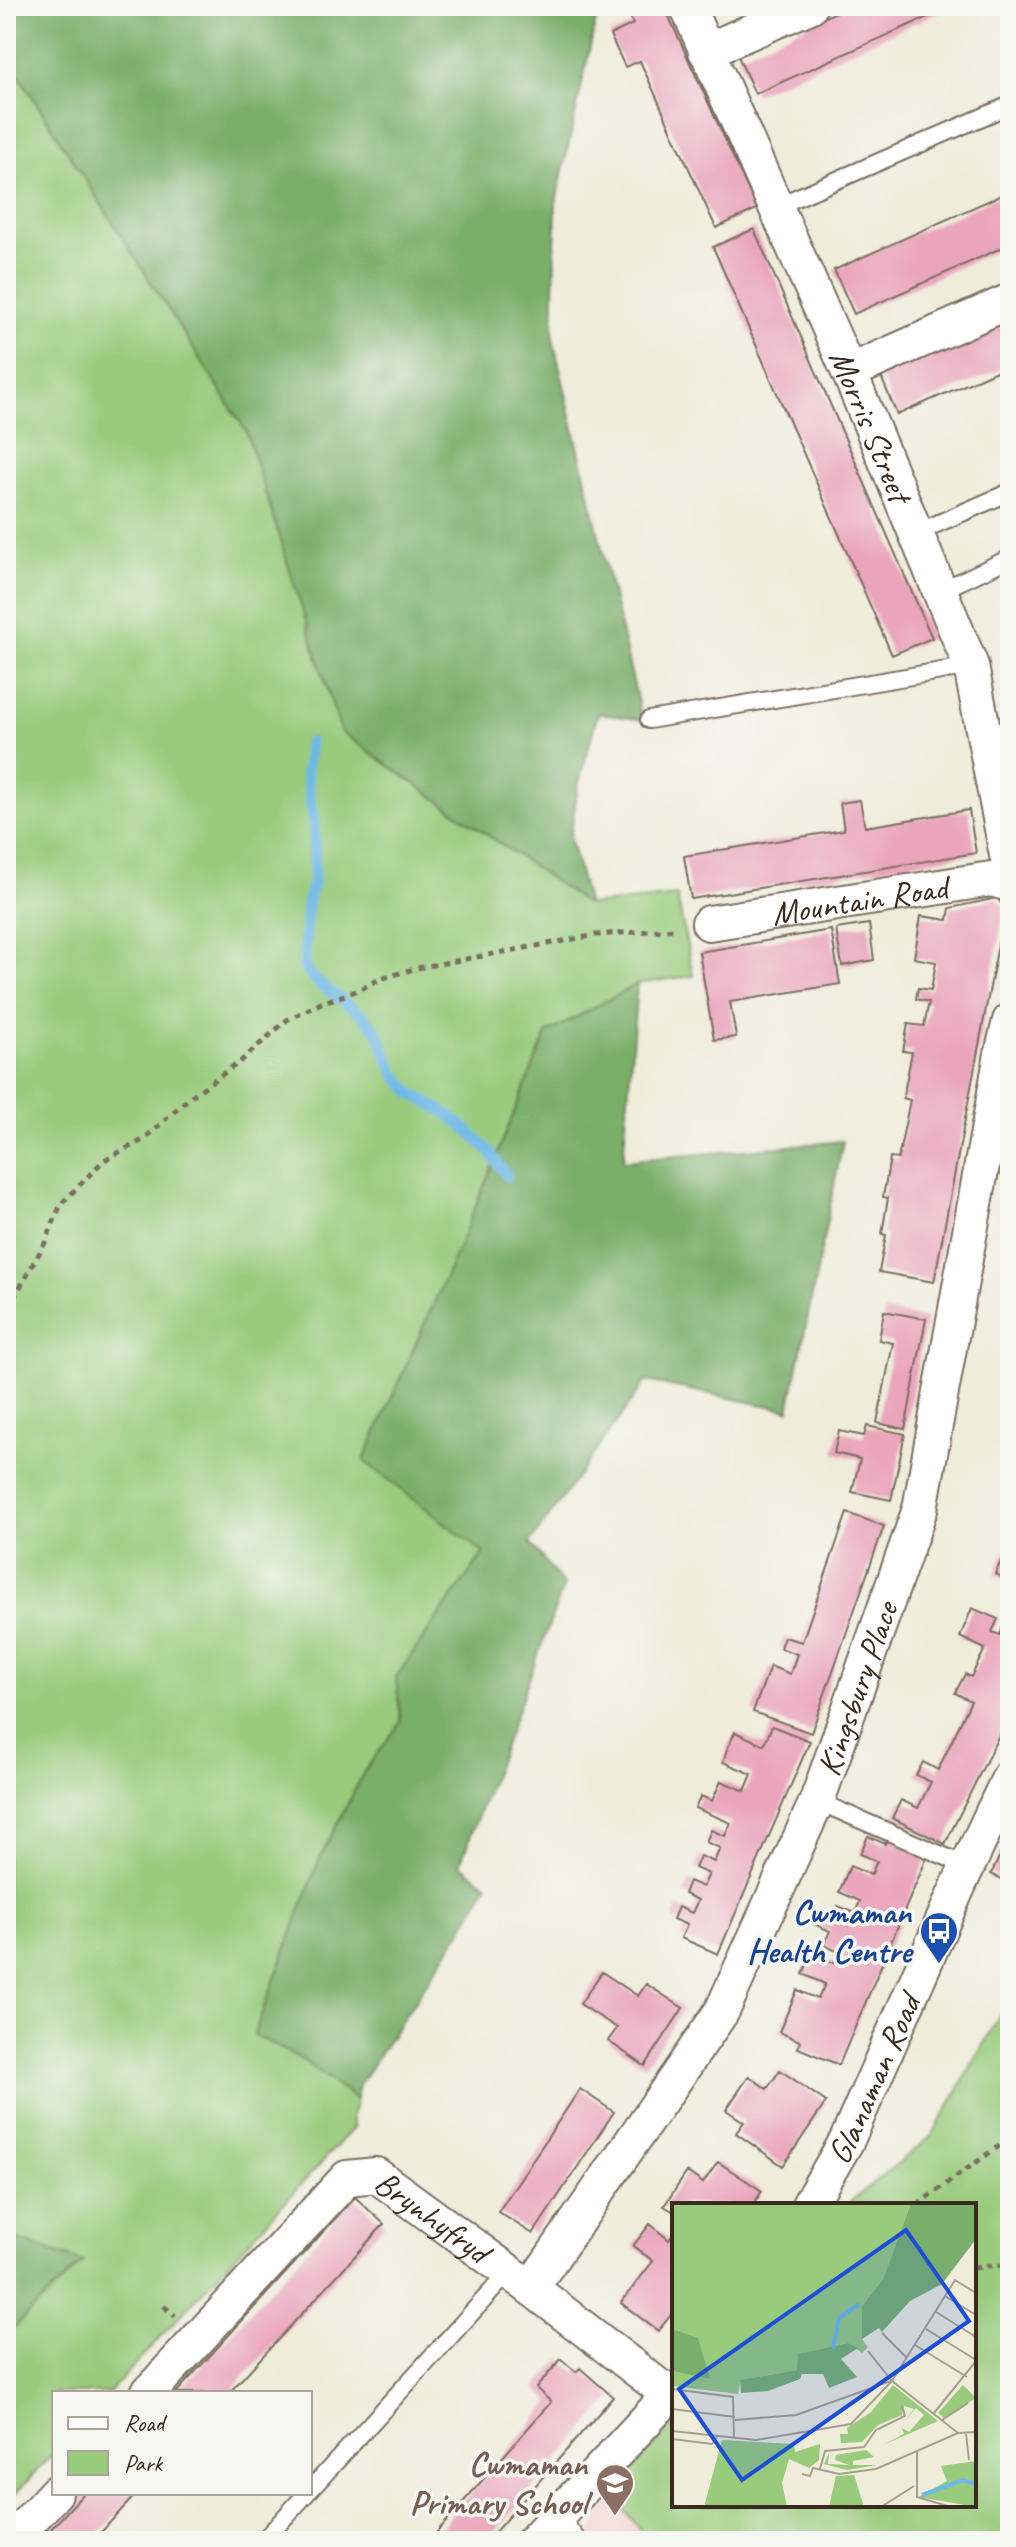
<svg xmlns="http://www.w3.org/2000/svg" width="1016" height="2547" font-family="Caveat,sans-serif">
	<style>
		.built { fill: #f7d0cf }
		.green { fill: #98cb7b; stroke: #6a7a4c; stroke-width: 2 }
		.forest { fill: #7aaf6b; stroke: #5a6c44; stroke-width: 2 }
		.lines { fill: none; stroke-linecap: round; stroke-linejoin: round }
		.stream { stroke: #6eb8e7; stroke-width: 11 }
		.building { fill: #eaa5bd }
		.service-casing { stroke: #7a6e60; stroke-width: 20 }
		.minor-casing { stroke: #7a6e60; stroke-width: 38 }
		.path { stroke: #7a6e60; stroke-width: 5; stroke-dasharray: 6 6; stroke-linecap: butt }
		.service { stroke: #fff; stroke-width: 16 }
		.minor { stroke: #fff; stroke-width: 34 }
		.labels { text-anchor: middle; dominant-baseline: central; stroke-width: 7; stroke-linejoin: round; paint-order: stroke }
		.street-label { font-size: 34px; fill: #3b2a1e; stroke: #f6f6f2 }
		.transit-label { font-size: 34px; font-weight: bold; fill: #164399; stroke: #f6f6f2; text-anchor: end }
		.education-label { font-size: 34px; font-weight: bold; fill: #785e54; stroke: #f6f6f2; text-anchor: end }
		.inset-river { fill: none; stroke: #6eb8e7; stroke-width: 4 }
		.inset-road { fill: none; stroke: #a79e8f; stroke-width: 2 }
		.view { fill: #1d4ed8; fill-opacity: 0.15; stroke: #1d4ed8; stroke-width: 4 }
		.inset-edge { fill: none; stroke: #3b2a1e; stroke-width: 4 }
	</style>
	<rect width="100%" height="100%" fill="#f6f6f2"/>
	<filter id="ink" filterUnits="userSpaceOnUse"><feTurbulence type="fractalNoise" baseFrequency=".0125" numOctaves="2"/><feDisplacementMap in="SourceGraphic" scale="16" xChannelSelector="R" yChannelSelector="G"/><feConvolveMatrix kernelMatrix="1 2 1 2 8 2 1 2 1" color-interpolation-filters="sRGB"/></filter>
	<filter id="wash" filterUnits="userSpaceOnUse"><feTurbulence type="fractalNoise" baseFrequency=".006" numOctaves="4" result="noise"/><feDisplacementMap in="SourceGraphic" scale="32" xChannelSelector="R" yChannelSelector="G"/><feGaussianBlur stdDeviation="1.8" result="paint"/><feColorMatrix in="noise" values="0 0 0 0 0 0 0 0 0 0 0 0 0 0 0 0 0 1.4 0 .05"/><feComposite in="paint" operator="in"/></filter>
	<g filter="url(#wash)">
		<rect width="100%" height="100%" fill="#efecda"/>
		<path class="built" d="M611,2494l39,47h-62z"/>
		<path class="green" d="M6,55l240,376 95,301 247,173 89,-9 16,80 -56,8 -180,267 -93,209 120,92 -88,125 5,45 -36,48 -45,88 -66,176 47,25 55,40 -5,19 3,9 -245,266h-55v59l-48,52v-169l77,-73 -77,-26z
			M1010,1997v544h-360l-39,-47 63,-70v81h300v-300h-128l86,-69z"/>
		<path class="forest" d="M6,6h593l-43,196 -3,137 89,381 -44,-7 -20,73 -8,52 18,67 -247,-173 -95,-301 -240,-376z
			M637,984l-14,177 220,-20 -54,269 -143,-29 -116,162 34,42 -104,279 28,21 -28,48 -101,152 -3,14 -55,-40 -47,-24 66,-177 45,-88 36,-48 -5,-45 88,-124 -120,-92 93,-210 90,-218z
			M6,2236l77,26 -77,73z"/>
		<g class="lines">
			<path class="stream" d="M310,742l-4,30 8,52v55l-7,25 -3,62 9,13 52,38 12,14 18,43 18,20 35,20 25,21 15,15 19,26"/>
		</g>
		<g id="blocks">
			<path class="building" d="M625,6h39l93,203 -41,19 -76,-167 -15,6 -15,-32 23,-11z
				M850,6h102l-197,88 -17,-38z
				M1010,191v53l-156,70 -20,-44z
				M754,229l178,409 -40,17 -179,-408z
				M1010,316v49l-113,50 -17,-41z
				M860,800l5,27 104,-17 7,43 -285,46 -7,-43 160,-26 -4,-27z
				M997,898l8,10 -71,374 -55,-10 7,-37 -4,-1 6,-36 -5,-1 7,-39 8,1 12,-59 -7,-2 9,-46 -9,-1 5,-27 16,2 5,-24 -13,-3 2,-11 13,2 5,-28 -22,-4 7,-42 27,4 2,-12z
				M869,924l5,36 -32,6 -6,-37z
				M831,930l9,54 -110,18 6,35 -22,3 -15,-88z
				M1001,1153l9,2v21l-14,-2z
				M884,1311l42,8 -21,110 -28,-6 16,-80 -14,-3z
				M867,1426l38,8 -14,66 -39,-8 8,-33 -26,-6 5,-22 25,5z
				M847,1513l37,13 -73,207 -58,-21 17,-46 20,8 7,-20 -17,-6 4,-11 18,5z
				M1006,1550l4,2v29l-15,-7z
				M1010,1607v106l-65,131 -53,-26 9,-18 17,8 13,-26 -15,-7 7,-13 15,8 33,-69 -16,-8 10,-19 6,3 14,-28 -25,-12 12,-29 26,11 -6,13 8,3z
				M772,1726l38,15 -92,213 -37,-16 6,-13 -14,-6 5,-12 14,6 6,-13 -14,-6 5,-13 14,6 6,-13 -14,-6 5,-12 14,6 6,-14 -14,-6 5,-12 14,6 6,-13 -36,-15 6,-12 11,5 9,-20 24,10 7,-17 -29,-12 5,-15 7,-15 29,13z
				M889,1835l40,18 -90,212 -41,-17 2,-7 -21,-9 18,-42 21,9 7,-15 -22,-10 9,-20 22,9 5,-11 -15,-7 6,-14 -16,-7 5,-12 14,6 5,-12 17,7 5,-12 -21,-9 11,-26 21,9 6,-14 -17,-7 8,-18 17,8z
				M1010,1835v48l-19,-9z
				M602,1972l36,24 8,-12 37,24 -38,58 -37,-25 9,-13 -37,-24z
				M780,2070l46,32 -43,64 -47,-33 8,-11 -18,-12 23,-34 18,13z
				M580,2089l34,23 -81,122 -35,-22z
				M718,2162l44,29 -9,14h-79v7l-10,-6 23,-34 16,11z
				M355,2197l29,27 -19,21 -136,148h-53z
				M650,2224l19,16 3,-4 2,2v73l-16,20 -37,-28 32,-42 -20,-15z
				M561,2359l15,13 4,-4 33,29 -126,144h-58l122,-139 -15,-14z
				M84,2493h53l-44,48h-53z"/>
		</g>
	</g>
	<g filter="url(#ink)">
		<use href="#blocks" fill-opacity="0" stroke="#7a6e60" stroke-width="2"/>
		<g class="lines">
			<g class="service-casing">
				<path id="service" d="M775,207l235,-102
					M916,533l94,-41
					M940,591l70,-33
					M649,720l322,-54
					M817,1801l150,65
					M310,2490l198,-217
					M558,2514l20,27
					M263,2541l44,-48"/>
			</g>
			<g class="minor-casing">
				<g id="minor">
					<path id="s1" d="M687,6l162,366 122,294 36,189 3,3"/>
					<path d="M706,51l104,-45"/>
					<path d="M849,372l161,-71"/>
					<path id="s2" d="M709,923l282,-44 19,5"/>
					<path id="s3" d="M809,2205l38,-65 113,-258 50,-106"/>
					<path id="s4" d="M531,2288l191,-277 95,-210 103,-292 82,-455 8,-33"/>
					<path id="s5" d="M148,2393l199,-215 29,-3 155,113 139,107"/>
					<path d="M11,2541l44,-48"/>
					<path d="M534,2541l140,-151"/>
				</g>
			</g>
			<path class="path" d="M6,1321l5,-18 34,-60 16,-39 43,-44 39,-20 47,-43 51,-36 46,-41 34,-17 38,-13 21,-11 37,-11 179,-33 80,-6
				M917,2205l93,-67
				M974,2268l22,-3 14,2
				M164,2306l11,10"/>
			<use href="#service" class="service"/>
			<use href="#minor" class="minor"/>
		</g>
	</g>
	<defs>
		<g id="bus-pin" transform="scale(2)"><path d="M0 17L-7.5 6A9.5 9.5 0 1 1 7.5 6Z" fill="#1a4fb4" stroke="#f6f6f2"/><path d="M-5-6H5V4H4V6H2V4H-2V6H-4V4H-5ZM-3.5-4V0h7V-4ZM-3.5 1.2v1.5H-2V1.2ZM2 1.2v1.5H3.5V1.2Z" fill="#fff"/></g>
		<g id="school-pin" transform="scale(2)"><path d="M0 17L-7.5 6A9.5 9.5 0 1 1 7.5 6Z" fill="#8d6e63" stroke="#f6f6f2"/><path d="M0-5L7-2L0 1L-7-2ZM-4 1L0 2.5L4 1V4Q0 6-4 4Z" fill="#fff"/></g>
	</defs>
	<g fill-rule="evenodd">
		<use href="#bus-pin" x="939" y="1931"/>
		<use href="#school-pin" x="615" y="2483"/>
	</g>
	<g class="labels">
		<g class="street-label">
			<text stroke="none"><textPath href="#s1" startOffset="458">Morris Street</textPath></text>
			<text stroke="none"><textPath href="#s2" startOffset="152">Mountain Road</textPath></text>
			<text stroke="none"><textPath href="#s4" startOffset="686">Kingsbury Place</textPath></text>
			<text stroke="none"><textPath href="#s3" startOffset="142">Glanaman Road</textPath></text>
			<text stroke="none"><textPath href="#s5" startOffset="392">Brynhyfryd</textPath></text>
		</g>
		<g class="transit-label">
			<text x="911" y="1911">Cwmaman<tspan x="911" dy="39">Health Centre</tspan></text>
		</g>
		<g class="education-label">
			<text x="587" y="2463">Cwmaman<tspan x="587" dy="39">Primary School</tspan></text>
		</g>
	</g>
	<g transform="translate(672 2203)">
		<rect width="304" height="304" fill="#efecda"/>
		<path d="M0,0h239l-28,76 -21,27v33l6,8 -6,6 -14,-10 -49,11 -1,16 -57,10 -3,14 -66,-8v-15l37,7 -11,-39 -26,-10zM221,182l45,36 -55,24 21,-11 -2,-6 7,4 15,-17 -8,-7 -14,16 12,-15 -10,-3 -2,9 -24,10 -16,17 -21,1 -1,-9h8l-1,-6 24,-16zM291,182l13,13 -32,20 -6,-5zM50,237l72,4 1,8 25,-8 -1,16 -10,8 -20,-9 -7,24 5,24h-83zM194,247l8,7 -21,4v4h24l-30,5 -23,-6 5,-11 -1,11 21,1 -14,-5 1,-5zM304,258v46l-57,-10 28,-16 -6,-15zM182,272l10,32h-35l7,-31z" fill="#98cb7b"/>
		<path d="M239,0h65v36l-34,45 -32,17 -28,31 -3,-4 -17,11v-33l21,-27zM0,126l26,9 12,41 -38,-8zM176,140l10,5 -17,11 16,18 -28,11 -6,-14h-21l-2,5 -32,12 -27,2 -1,-13 57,-10 1,-16z" fill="#7aaf6b"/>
		<path class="inset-river" d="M161,146l6,-31 20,-14M250,292l41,-15 13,4"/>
		<path class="inset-road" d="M273,93l31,19M264,109l40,25M254,126l50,31M210,130l25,25M243,142l52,32M196,148l24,30 66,52M0,186l61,8 1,42M0,206l63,8M262,210l42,-52M63,217l61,-5 95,-34M270,217l26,-17M0,228l84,9 95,-16 41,-43 63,-101 21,13M294,231l3,26M0,236l40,5 5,-7M245,248v46l34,10M148,266l5,-18 39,-4 12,-17 29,-14 -3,-10M130,271l8,2 3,-8 26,6 37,-5 82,-36 18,-1M209,304l33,-21"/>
		<path class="view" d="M234,27l63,91 -227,159 -63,-91z"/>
		<rect width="304" height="304" class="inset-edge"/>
	</g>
	<rect width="1016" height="2547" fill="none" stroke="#f6f6f2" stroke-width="32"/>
	<rect x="52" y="2391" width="260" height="104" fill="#f6f6f2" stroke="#aba49d" stroke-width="2"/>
	<rect x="68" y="2417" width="40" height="12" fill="#ffffff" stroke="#aba49d" stroke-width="2"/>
	<text x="124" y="2431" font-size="24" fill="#3b2a1e">Road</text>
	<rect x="68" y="2451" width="40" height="24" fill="#98cb7b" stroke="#aba49d" stroke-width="2"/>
	<text x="124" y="2471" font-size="24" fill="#3b2a1e">Park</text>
</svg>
